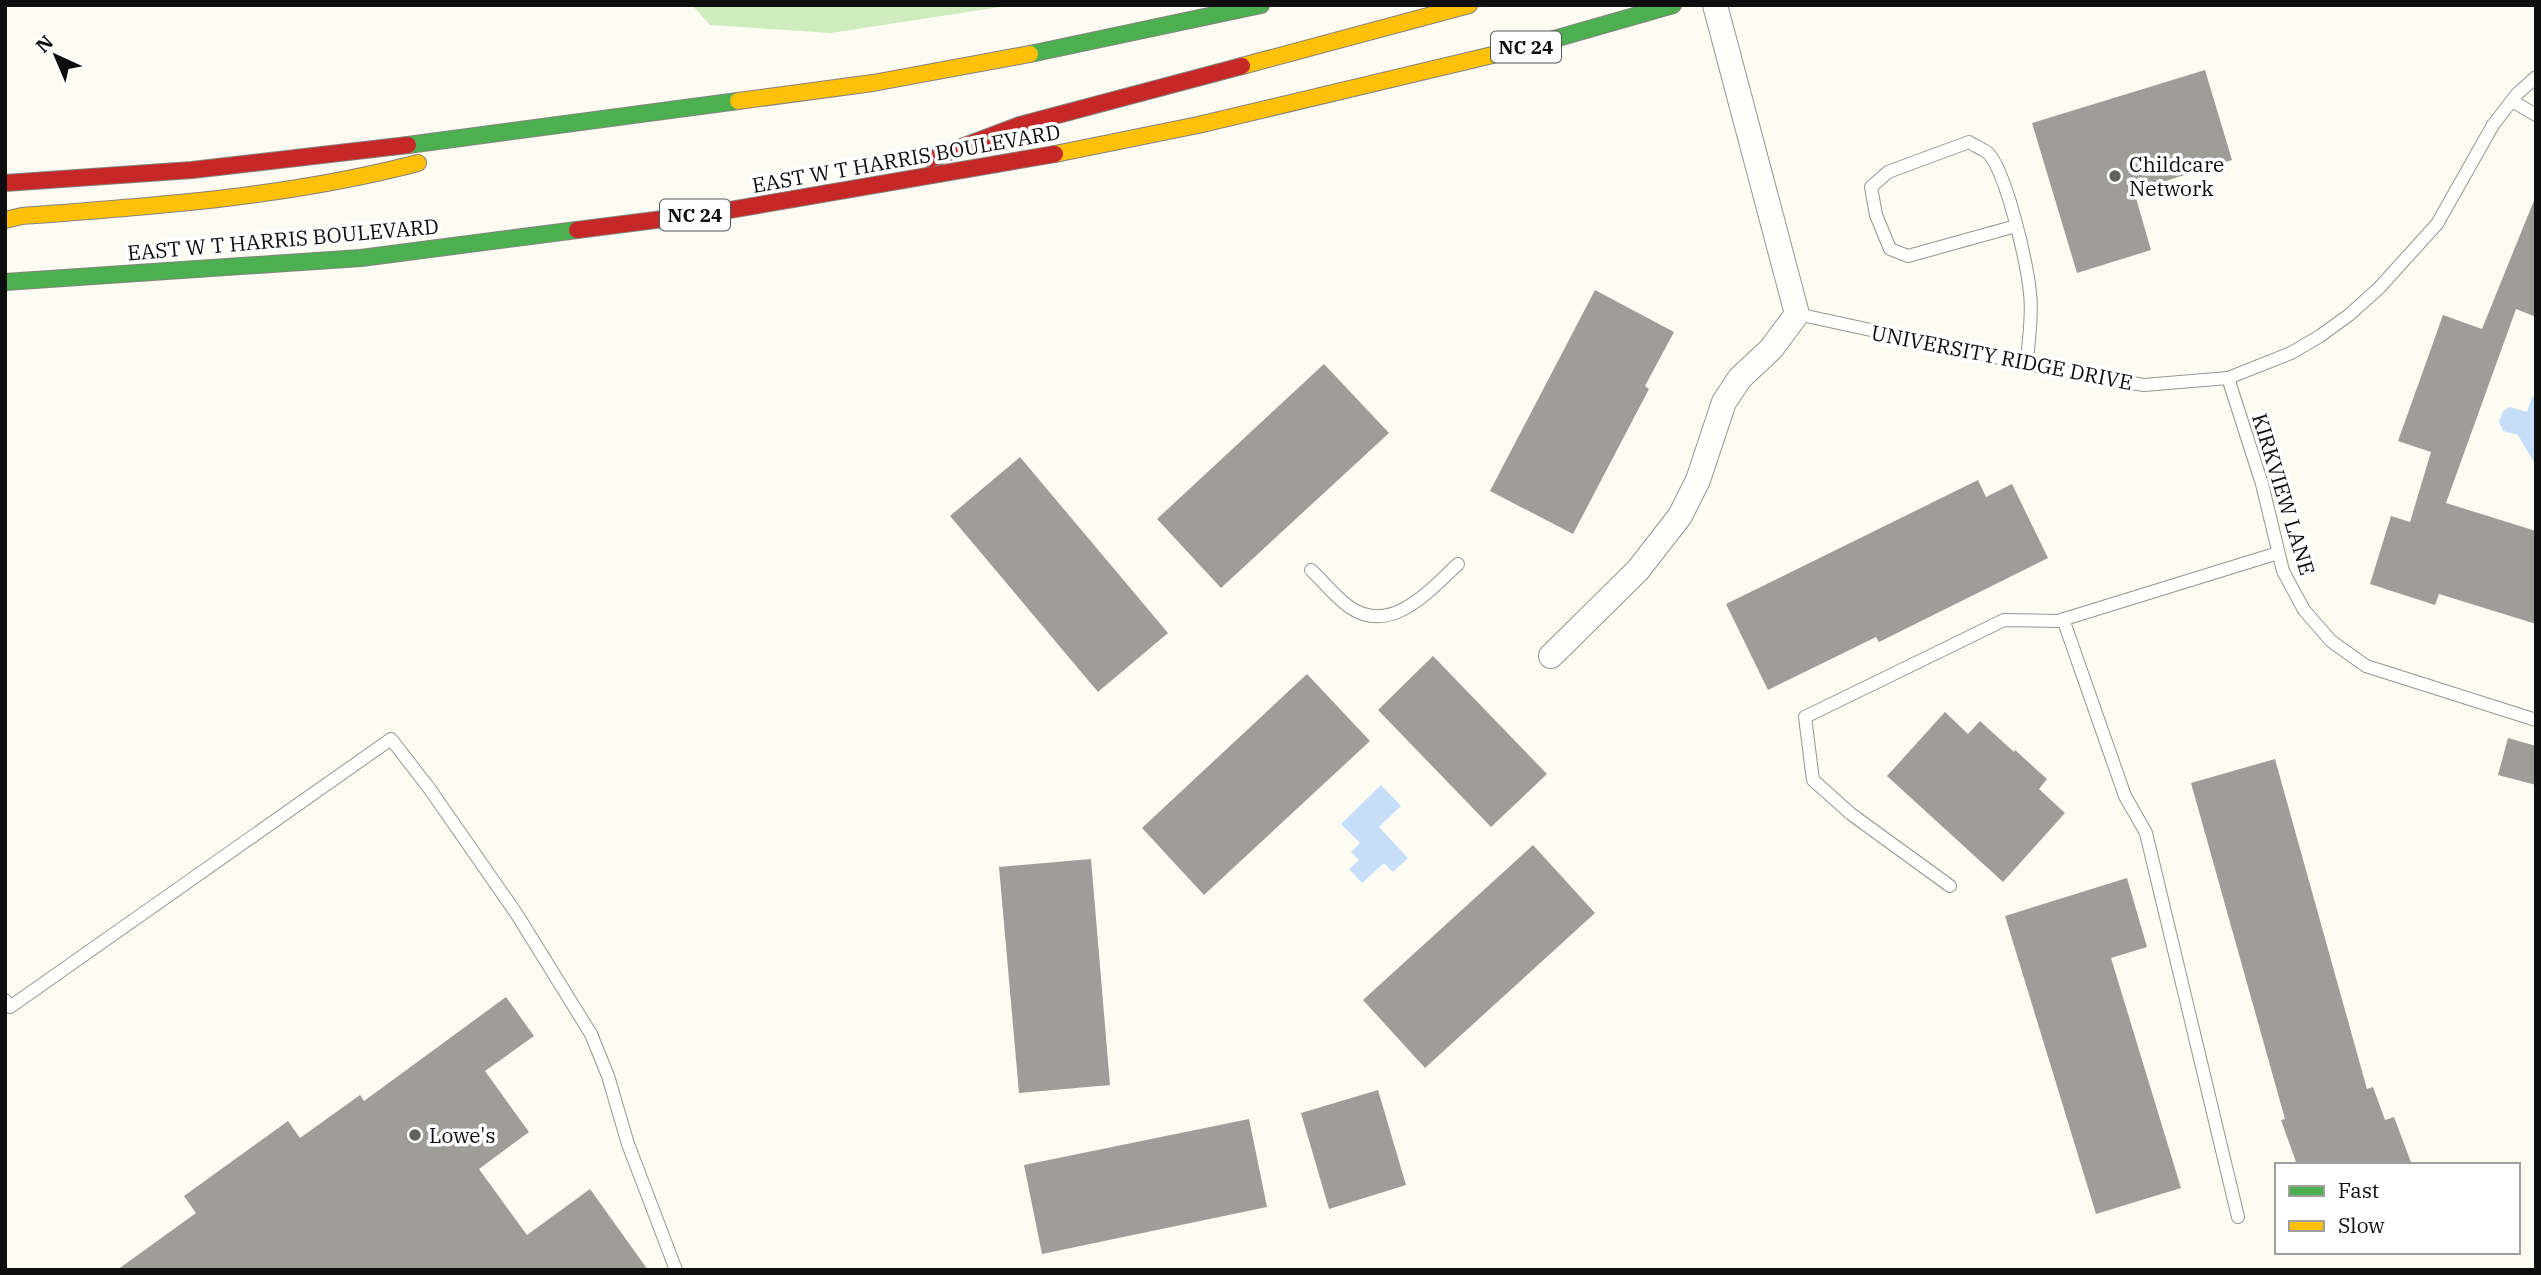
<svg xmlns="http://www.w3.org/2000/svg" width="2541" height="1275" font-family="'IBM Plex Serif',serif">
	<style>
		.forest { fill: #ceecbe }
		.water { fill: #c6def8 }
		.building { fill: #9e9d98 }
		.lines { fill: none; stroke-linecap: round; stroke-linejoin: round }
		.lane-casing { stroke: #959591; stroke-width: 14 }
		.street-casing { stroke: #959591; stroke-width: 26 }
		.fast-casing { stroke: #82827e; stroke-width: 18 }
		.slow-casing { stroke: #82827e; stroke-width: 18 }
		.jam-casing { stroke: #82827e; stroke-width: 18 }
		.lane { stroke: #fffffd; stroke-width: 12 }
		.street { stroke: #fffffd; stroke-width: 24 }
		.fast { stroke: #4caf50; stroke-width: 16 }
		.slow { stroke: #ffc107; stroke-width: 16 }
		.jam { stroke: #c62828; stroke-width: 16 }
		.poi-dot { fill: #61615e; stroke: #fff; stroke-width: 2.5 }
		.labels { text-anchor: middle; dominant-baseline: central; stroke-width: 7; stroke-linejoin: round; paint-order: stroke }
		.shield { fill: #fff; stroke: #565656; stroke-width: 2 }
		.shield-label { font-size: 19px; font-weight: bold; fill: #0e0e0e }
		.street-label { font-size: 21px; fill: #0e0e0e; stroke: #fff }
		.poi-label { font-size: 21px; fill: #0e0e0e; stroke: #fff; text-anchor: start }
	</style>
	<rect width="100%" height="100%" fill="#fcfcf2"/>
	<path class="forest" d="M692,5h321l-182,28 -121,-8z"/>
	<path class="water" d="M2532,397l4,1v68l-18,-31 -15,-4 -4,-9 4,-11 7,-4 17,5z
		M1381,785l20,21 -22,21 29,31 -15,14 -9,-9 -22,20 -13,-14 10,-9 -8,-8 9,-9 -19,-19z"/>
	<path class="building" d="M2205,70l27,90 -98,31 17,59 -74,23 -45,-150z
		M2535,198l1,119 -20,-8 -70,194 90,28v93l-97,-30 -4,11 -65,-21 21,-68 19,6 21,-70 -33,-11 45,-126 39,14z
		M1595,290l79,42 -29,54 4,3 -76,145 -83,-43z
		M1324,364l65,69 -168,155 -64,-69z
		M1020,457l148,176 -70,59 -148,-176z
		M1978,480l8,17 26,-13 36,74 -169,84 -3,-5 -108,53 -42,-86z
		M1433,656l114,118 -56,53 -113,-117z
		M1307,674l63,67 -166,154 -62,-67z
		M1945,712l23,22 12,-13 34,31 1,-2 32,29 -8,10 26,24 -62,69 -116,-106z
		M2508,738l28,8v39l-38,-10z
		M2275,759l92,330 6,-2 12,33 9,-3 18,48h-115l-16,-45 4,-1 -94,-336z
		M1533,845l62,68 -170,155 -62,-68z
		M1091,859l19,226 -91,8 -20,-226z
		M2127,878l20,69 -36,11 70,230 -85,26 -91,-298z
		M506,997l28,39 -49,35 44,61 -50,37 48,66 63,-46 58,81h-531l79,-57 -12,-17 104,-75 12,17 60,-43 4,6z
		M1378,1090l28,95 -77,24 -28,-96z
		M1249,1119l18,88 -225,47 -18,-89z"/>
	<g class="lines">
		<g class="lane-casing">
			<path id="lane" d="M2512,101l24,14
				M2016,226l-108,30 -18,-7 -14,-34 -5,-28 17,-15 81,-30c6,4 14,7 19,11 19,20 39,111 42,140 3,23 -2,48 -3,71
				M1797,314l272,59 75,12 84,-7 63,-25 29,-17 29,-21 30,-27 58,-64 56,-99 24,-31 19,-17
				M2228,378l34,106 21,87 21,39 27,31 35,25 170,54
				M1311,570c13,12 26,29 40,38 41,27 79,-18 107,-44
				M2063,619l62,177 21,37 92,384
				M1950,886l-99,-72 -38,-34 -8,-63 199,-97 54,1 220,-68
				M5,1000l5,7 381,-268 38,49 87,125 75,121 17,42 20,68 48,126"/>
		</g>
		<g class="street-casing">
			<path id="street" d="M1551,656l87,-86 42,-54 18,-36 26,-78 16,-24 31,-29 26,-35 -82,-309"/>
		</g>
		<g class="fast-casing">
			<path id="fast" d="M1526,47l147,-42
				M1030,54l231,-49
				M408,145l330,-44
				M5,282l356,-24 216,-28"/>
		</g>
		<g class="slow-casing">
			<path id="slow" d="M1242,66l227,-61
				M738,101l135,-18 157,-29
				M1055,154l143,-29 328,-78
				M5,220l17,-4c134,-10 266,-19 396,-53"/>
		</g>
		<g class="jam-casing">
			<path id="jam" d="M930,159l90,-34 222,-59
				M5,183l187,-13 216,-25
				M577,230l141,-18 337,-58"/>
		</g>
		<use href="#lane" class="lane"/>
		<use href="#street" class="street"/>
		<use href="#fast" class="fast"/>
		<use href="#slow" class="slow"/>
		<use href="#jam" class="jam"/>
	</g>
	<g class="poi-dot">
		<circle cx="2115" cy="176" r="7"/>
		<circle cx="415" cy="1135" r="7"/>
	</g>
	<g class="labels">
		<g class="shield">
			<rect x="1491" y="31.5" width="70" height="31" rx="5"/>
			<rect x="660" y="199.5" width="70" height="31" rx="5"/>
		</g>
		<g class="shield-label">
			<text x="1526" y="47">NC 24</text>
			<text x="695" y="215">NC 24</text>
		</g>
		<g class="street-label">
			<text transform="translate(906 158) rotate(-10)">EAST W T HARRIS BOULEVARD</text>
			<text transform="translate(283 239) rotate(-5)">EAST W T HARRIS BOULEVARD</text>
			<text transform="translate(2002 357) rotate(11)">UNIVERSITY RIDGE DRIVE</text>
			<text transform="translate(2284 494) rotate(73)">KIRKVIEW LANE</text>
		</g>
		<g class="poi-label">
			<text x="2129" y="164">Childcare<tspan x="2129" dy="24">Network</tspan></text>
			<text x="429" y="1135">Lowe's</text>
		</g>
	</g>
	<rect width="2541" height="1275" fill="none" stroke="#0e0e0e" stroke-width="14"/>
	<rect x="2275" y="1163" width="245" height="91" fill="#ffffff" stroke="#9f9f9f" stroke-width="2"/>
	<rect x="2289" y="1186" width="35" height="10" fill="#4caf50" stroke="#9f9f9f" stroke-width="2"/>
	<text x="2338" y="1198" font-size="21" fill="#0e0e0e">Fast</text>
	<rect x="2289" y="1221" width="35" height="10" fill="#ffc107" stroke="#9f9f9f" stroke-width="2"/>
	<text x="2338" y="1233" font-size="21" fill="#0e0e0e">Slow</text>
	<g transform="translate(56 56) rotate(316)" stroke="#ffffff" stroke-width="5" paint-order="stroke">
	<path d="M0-5L12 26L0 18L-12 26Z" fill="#0e0e0e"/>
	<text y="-10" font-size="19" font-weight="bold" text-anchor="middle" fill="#0e0e0e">N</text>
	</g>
</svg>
